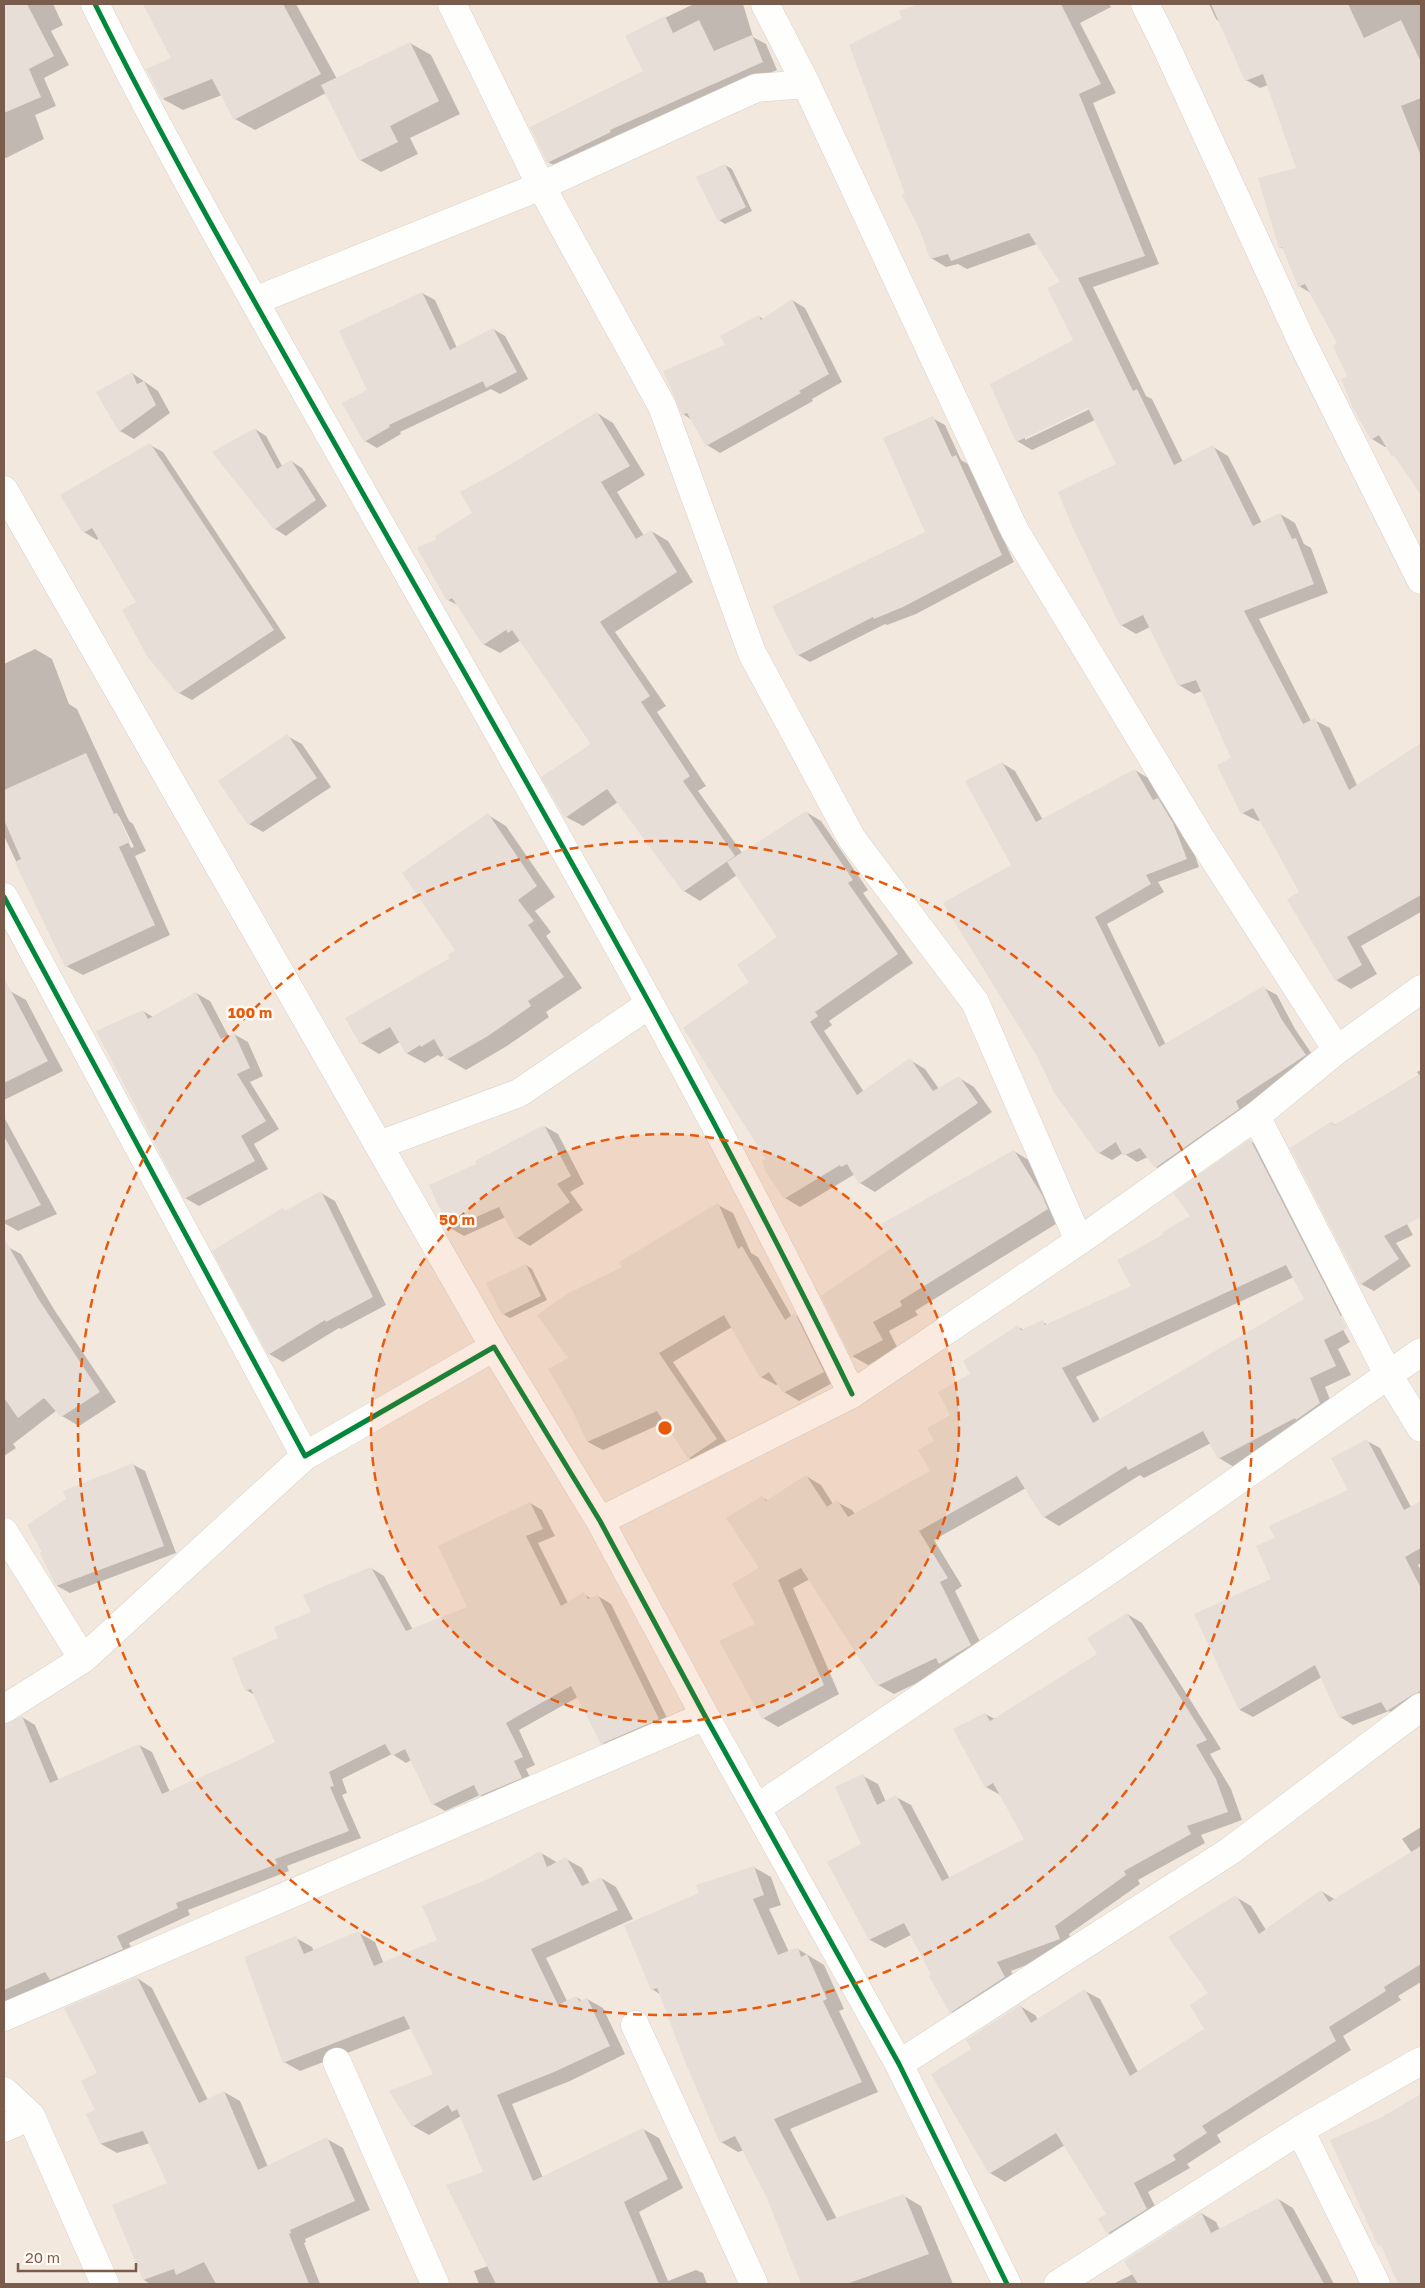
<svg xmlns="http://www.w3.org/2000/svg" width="1425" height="2288" font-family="'Golos Text',sans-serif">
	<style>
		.residential { fill: #f2e8de }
		.shadow { fill: #0003; fill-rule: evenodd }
		.building { fill: #e6ded7; fill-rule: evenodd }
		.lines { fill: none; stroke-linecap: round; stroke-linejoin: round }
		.minor-casing { stroke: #d7d1cb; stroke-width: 29 }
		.minor { stroke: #fefefd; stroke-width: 28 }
		.cycleway-casing { stroke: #fffaf3; stroke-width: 8 }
		.cycleway { stroke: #00873e; stroke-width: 5 }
		.ring { fill: none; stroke: #e8590c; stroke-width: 2.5; stroke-dasharray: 9 6 }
		.centre { fill: #e8590c; stroke: #fffaf3; stroke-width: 2.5 }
		.ring-label { font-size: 15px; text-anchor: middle; font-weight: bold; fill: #e8590c; stroke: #fffaf3; stroke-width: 5; stroke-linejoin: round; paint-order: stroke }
	</style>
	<rect width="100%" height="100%" fill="#f9f5f0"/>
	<path class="residential" d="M4,4h1417v2280h-1417z"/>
	<path class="shadow" d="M4,4h49l10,21 -12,6 18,34 -25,13 12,28 -21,9 9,24 -38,19 -2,-1z
		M144,4h152l41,75 73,-36 21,12 29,59 -50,24 8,16 -37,18 -21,-12 -34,-67 -71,37 -20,-11 -13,-24 -39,15 -20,-11 10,-40z
		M694,4h49l10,33 13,7 11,26 -153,68 -62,32 -14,-8 97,-90 -18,-36z
		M922,4h187l2,3 -31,16 36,70 -23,10 66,161 -66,23 53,109 6,3 31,63 30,-15 15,9 34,67 18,-9 15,9 9,21 7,4 17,45 -69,26 52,102 3,-1 16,8 35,74 -8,31 64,-32v111l-60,34 16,28 -26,15 -15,-9 -35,-88 -40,-72 -3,1 -16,-8 -9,-54 -31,-68 -8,3 -15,-9 -29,-58 -14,7 -15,-9 -4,-161 -22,-44 -63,30 -15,-9 57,-101 -12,-58 -25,-38 -70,25 -9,-5 -12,3 -15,-9 -25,-64 -2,-175 -3,-7zM1093,405l1,2 -69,33v-3z
		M1209,4h212v490l-33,-48 -3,1 -13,-8 -33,-95 -28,-51 -12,-7 -14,-36 -5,-3 17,-78 -29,-84 -8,3 -14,-8 -26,-58 -4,-3z
		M725,165l7,4 20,42 -27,13 -6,-4z
		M422,293l13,7 22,48 36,-19 12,7 23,43 -28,15 -9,-5 -91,43 1,2 -24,14 -12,-7 4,-51z
		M792,300l13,8 37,74 -30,17 1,2 -93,52 -13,-8 -15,-25 -9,-6 44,-68 32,-30 5,4z
		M132,373l26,18 12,22 -36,26 -14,-8z
		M597,413l16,10 32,52 -28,17 27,44 7,-5 17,10 25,41 -78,50 51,74 -9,6 49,74 -8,5 45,63 63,-42 15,9 47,69 -5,3 50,70 -84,58 3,4 -8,6 40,61 46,-32 15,9 14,20 20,-11 15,9 18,25 -117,80 -15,-9 -5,-9 -55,33 -15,-9 -17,-39 -17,-177 28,-45 -42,-62 -37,26 -16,-10 -66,-89 -35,24 -17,-9 26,-72 -71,-105 -21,13 -17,-9 -24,-38 -11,-6 -10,-61 36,-25 23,-40z
		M932,418l13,7 16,35 7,4 46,98 -98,52 -29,11 -2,-1 -75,38 -12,-7 129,-123z
		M255,429l11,7 16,30 9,-5 11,7 25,38 -41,30 -11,-7z
		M150,445l13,7 123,186 -94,62 -13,-7 -42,-91 -38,-64 -2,2 -13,-8z
		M35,649l17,10 17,45 8,5 52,112 4,3 13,27 -11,5 35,79 -87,40 -17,-9 -62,-130v-172zM117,816h2l15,31 -3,1z
		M287,736l15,8 29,43 -68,45 -14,-8z
		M1002,763l13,8 28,49 92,-50 13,8 13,23 10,6 15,24 13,36 -41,15 6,10 -57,32 59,121 98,-57 13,7 18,34 23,34 -149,112 -13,-8 -8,-10 -11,5 -14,-9 -11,7 -13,-7 -87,-287z
		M488,815l18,11 49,71 -20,14 16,21 -5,4 36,52 -36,24 3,5 -42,29 -41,24 -19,-11 -3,-4 -3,2 -3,-2 -13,8 -19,-10 -6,-11 -21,12 -18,-11 91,-85 5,-8z
		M4,987l2,6 4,-2 16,9 37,71 -59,29z
		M196,993l14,8 19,36 5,-3 14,8 15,34 -13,6 29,47 -25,15 14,25 -69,37 -14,-8 -42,-187 10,6z
		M1421,1070v127l-21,14 13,24 -17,8 15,23 -37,25 -13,-7 -29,-161 4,2 83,-50 -2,-3z
		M4,1117l53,97 -39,17 -14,-8z
		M544,1126l14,8 26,50 -14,8 13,18 -53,36 -13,-8 -11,-21 -42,19 -14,-8 28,-64z
		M1250,1141l16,8 82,162 -11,8 13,23 -12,7 13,26 -26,12 10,25 -101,55 -15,-9 -8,-15 -67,35 -4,-3 -81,51 -15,-9 -18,-29 -92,52 28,46 -7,5 31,63 -38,14 -54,26 -16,-9 -68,-106 -17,9 46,106 -61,33 -15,-9 -7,-94 6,-127 6,4 38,-25 15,9 12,19 4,-2 15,8 3,4 77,-42 4,-30 36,-68 46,-47 6,3 19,-8 5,3 85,-38 33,-53 26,-18zM1294,1277l12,22 -206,121 -24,-43z
		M1014,1151l16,10 34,58 -149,92 3,4 -29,16 9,18 -30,16 -16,-9 44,-109z
		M321,1193l14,8 51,104 -45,24 -2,-1 -56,34 -14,-8 14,-144 3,2z
		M718,1205l15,8 18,40 7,4 34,60 3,-2 15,9 28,56 -39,21 -15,-9 -5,-8 -3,1 -15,-8 -29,-50 -59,35 58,86 -27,18 -15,-8 -24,-36 -62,28 -15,-8 -14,-31 -4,-52 53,-91z
		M4,1245l17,9 34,57 61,91 -37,24 -17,-10 -5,-6 -44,34 3,4 -12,8z
		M526,1265l6,4 15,31 -37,18 -7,-4z
		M1367,1441l13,7 31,59 10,-5v61l-3,2 3,6v133l-20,14 -12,-7 -36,14 -13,-8 -18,-40 -69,40 -13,-7 -45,-95 78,-35 3,-41 74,-48z
		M132,1464l13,7 31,82 -106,40 -13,-7 -15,-32z
		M530,1503l12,7 13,26 -17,7 30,60 16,-9 8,5 6,-3 13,8 60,122 -56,24 -13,-7 -24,-46 -59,33 16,35 -9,4 8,16 -41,18 -13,-8 -35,16 -12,-7 -22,-44 -5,3 -14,-9 -50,25 5,14 -5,2 19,43 -74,28 2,5 -101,39 2,5 -61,28 6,13 -71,31 -11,-6 -49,21v-277l18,-8 13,8 24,56 80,-36 13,7 18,40 66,-29 40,-20 -21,-48 -9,-5 34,-51 91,-71 13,8 29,54 56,-23z
		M1127,1614l15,9 79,126 -11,5 21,35 11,31 -41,15 4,8 -67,37 2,4 -71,50 5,13 -63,24 8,15 -53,34 -15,-8 -40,-77 -26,13 -15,-8 -8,-95 1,-69 15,8 8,18 10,-5 15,8 39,74 75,-39 -23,-44 -16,-9 -1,-73 10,5 104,-65z
		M1421,1827v155l-23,14 3,4 -58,36 8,14 -134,85 4,7 -34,22 3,4 -42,24 13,26 -38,24 -15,-9v-18l-43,-70 -60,37 -15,-9 -17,-124 47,-43 15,9 3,5 47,-29 15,8 38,73 67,-42 4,-37 27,-96 15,9 15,24 55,-39 15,9 76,-47 -10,-14z
		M541,1853l17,10 8,-4 16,9 8,16 11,-6 15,9 17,32 -87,39 21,43 9,-4 7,4 4,-2 16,9 22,46 -55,27 -58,23 31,74 100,-49 16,9 24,50 -44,24 29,69 28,-11 7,3 4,11h-228l-5,-13 14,-5 -3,-94 -24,-56 -32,19 -16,-9 22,-51 -23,-47 -112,43 -16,-9 12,-124 16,9 2,5 45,-19 16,9 9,22 55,-24 50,-60z
		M753,1867l18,10 10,28 -12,4 20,43 9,-3 26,16 20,44 -5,2 39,81 -88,37 47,90 67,-23 17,10 32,78h-150l-35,-86 -24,-48 -6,2 -17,-10 -60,-147 -9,-6 49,-95z
		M137,1978l15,10 56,112 16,-8 16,9 28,66 59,-28 16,9 27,62 -65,29 1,3 -2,1 16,41h-170l-6,-4 25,-96 -19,-41 -33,10 -16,-9 -5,-33 2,-37z
		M1421,2095v144l-58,-65 17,-55z
		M1278,2199l15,9 41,76h-221l20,-10 68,-61 15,9 4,8z"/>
	<path class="building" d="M4,4h23l27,52 -25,13 12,28 -37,16z
		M143,4h140l38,70 -87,46 -22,-41 -50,20 -16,-30 25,-11z
		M919,4h142l40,80 -22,10 66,162 -67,22 55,113 4,-2 37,76 39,-20 40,81 27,-13 12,26 4,-1 18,46 -70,27 59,113 12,-6 34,72 72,-47v152l-74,42 15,28 -27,16 -48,-82 12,-7 -46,-84 -12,6 -24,-49 14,-7 -35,-78 -18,6 -35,-71 -23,11 -48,-100 -14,-34 58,-28 -28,-56 -72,34 -19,-42 -7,-16 83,-44 -26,-52 13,-6 -31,-49 -78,28 -3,-7 -18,5 -10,-29 -18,-35 3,-1 -56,-149 53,-27 -3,-7z
		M1211,4h137l16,34 37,-18 20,42v36l-20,8 20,50v339l-27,-40 -2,2 -13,-22 -8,5 -18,-32 -12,-29 6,-3 -14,-30 4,-3 -32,-59 -7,3 -16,-40 -3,1 -21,-70 38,-10 -33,-94 -18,7z
		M665,16l8,17 26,-13 15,31 38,-16 11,27 -153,68 1,2 -64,31 -17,-36 113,-56 -18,-35z
		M410,42l29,59 -49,25 8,16 -39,19 -38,-76z
		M725,164l21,43 -28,14 -22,-44z
		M422,292l28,58 43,-22 24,44 -31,16 -3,-7 -94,44 1,2 -26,15 -22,-39 25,-13 -28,-59z
		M792,299l37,75 -30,17 2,2 -95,53 -19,-33 -5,2 -19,-44 62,-26 -5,-9 39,-21 2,5z
		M132,372l5,12 7,-3 12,24 -37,27 -23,-40z
		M597,412l33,54 -29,16 35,57 15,-9 26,42 -77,50 50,74 -9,6 49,74 -7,5 52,75 -52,36 -76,-103 -42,29 -24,-41 50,-33 -79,-114 -4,3 -2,-3 -23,15 -31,-47 -5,3 -30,-53 20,-9 -2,-3 37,-23 -12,-21 36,-19z
		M933,416l19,41 4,-2 46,100 -99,52 -29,12 -1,-2 -76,39 -25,-50 153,-74 -42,-94z
		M255,428l22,41 14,-9 25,40 -42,30 -62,-78z
		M150,443l124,187 -96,64 -31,-38 -25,-46 14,-8 -44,-74 -9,5 -23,-38z
		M287,734l30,44 -69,47 -30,-44z
		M86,753l28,61 3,-1 13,29 -11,5 36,78 -90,42 -50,-105 6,-3 -17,-39v-30z
		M1002,762l34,60 99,-53 18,31 5,-2 15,25 14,36 -41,16 5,9 -56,33 64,130 105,-61 18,34 24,35 -70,46 3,8 -84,59 -15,-20 -17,8 -7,-14 -18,12 -43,-60 -18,-38 -94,-153 68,-38 -46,-84z
		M806,811l47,69 -5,3 50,71 -83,58 3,4 -8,6 47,73 53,-37 23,33 26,-15 19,27 -119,81 -12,-20 -6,3 -1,-2 -56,34 -18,-27 -4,-11 4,-2 -83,-131 66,-46 -12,-17 40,-28 -50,-75z
		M488,813l49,73 -19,14 16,21 -6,4 36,52 -36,24 3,5 -43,30 -42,24 -12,-21 -13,8 -1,-2 -14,9 -16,-27 -30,17 -15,-26 105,-60 -2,-3 7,-5 -53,-77z
		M4,978l44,83 -44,22z
		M196,992l25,47 13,-6 16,35 -13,6 29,47 -25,15 14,25 -71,38 -88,-168 47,-21 5,9z
		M1421,1074v143l-37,19 15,23 -39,26 -70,-137 42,-27 2,4z
		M544,1125l27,51 -14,8 13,18 -54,37 -17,-32 -50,22 -20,-44 47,-21 -1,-3z
		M4,1136l37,69 -37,16z
		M1250,1139l97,189 -23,12 12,26 -26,12 10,25 -24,17 -1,-2 -77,41 -15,-28 -75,39 -2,-4 -83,52 -26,-42 -98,55 29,47 -8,4 31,63 -32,19 -3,-6 -59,28 -76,-118 -23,12 46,105 -62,34 -43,-78 36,-17 -23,-40 27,-16 -33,-50 36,-22 4,5 40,-26 21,32 10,-7 11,17 82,-46 -12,-21 16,-9 -7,-13 23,-13 -12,-23 32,-18 -7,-13 55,-36 3,5 22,-10 2,5 86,-39 -14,-26 47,-26 -1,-2 27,-16 -17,-23zM1286,1265l18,34 -211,124 -31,-55z
		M1014,1150l28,45 6,14 -148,92 2,5 -29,16 10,18 -32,17 -30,-61 73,-50 -13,-22z
		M321,1191l52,106 -47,25 -1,-2 -57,35 -56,-104 71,-43 2,3z
		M718,1203l20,46 4,-3 43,74 10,-7 29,59 -41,21 -14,-21 -9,6 -36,-63 -65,38 58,86 -29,20 -31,-48 -70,31 -14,-30 -25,-43 20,-11 -31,-43 30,-21 55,-27 -3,-5z
		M4,1238l35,62 61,92 -39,25 -17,-19 -26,20 -14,-20z
		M526,1264l15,32 -39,19 -16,-32z
		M1367,1439l37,71 17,-9v47l-16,9 16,31v103l-9,4 -25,16 -6,-9 -42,16 -24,-53 -76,45 -45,-96 77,-35 -15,-33 19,-8 -6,-12 79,-36 -17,-32z
		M133,1463l31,83 -108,40 -16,-33 2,-1 -15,-27 39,-26 -3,-8z
		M530,1502l13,27 -17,7 35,70 23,-14 4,7 10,-4 61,124 -58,25 -30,-58 -65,37 17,34 -9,4 8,17 -43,18 -5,-11 -42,20 -27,-56 -13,7 -7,-12 -56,28 5,14 -4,1 19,44 -74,28 2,5 -101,39 2,5 -61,28 6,13 -73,31 -5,-8 -41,18v-266l18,-8 28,67 89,-39 23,50 73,-32 40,-20 -24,-53 -6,2 -13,-33 46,-20 -4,-11 37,-15 -8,-17 68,-28 35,64 61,-24 -29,-61z
		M1127,1613l80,127 -11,5 20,34 12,33 -41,14 4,8 -67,37 2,4 -71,51 5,13 -63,23 8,15 -55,36 -21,-37 2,-2 -27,-51 -35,17 -42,-78 34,-18 -26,-57 28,-13 14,31 19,-10 46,86 82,-42 -31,-56 -8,5 -32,-59 32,-16 5,8 107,-67 -10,-16z
		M1421,1846v118l-37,23 2,4 -57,36 7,14 -134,85 5,7 -34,22 3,5 -42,23 13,26 -40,25 -9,-15 8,-5 -50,-81 -67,41 -58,-100 40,-25 -5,-9 54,-35 11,18 54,-34 45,87 74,-47 -14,-24 18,-12 -40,-56 68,-42 23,39 62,-44 8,12z
		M541,1851l6,16 19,-10 16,29 19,-9 17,33 -87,39 27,56 18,-9 3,5 8,-3 23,48 -56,26 -57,23 36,86 110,-53 25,51 -44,23 35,82h-163l-50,-99 37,-13 -26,-63 -5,3 -4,-7 -36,22 -23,-36 44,-17 -29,-58 -121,47 -39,-106 52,-21 8,18 55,-23 15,35 63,-26 -15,-34 66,-27z
		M754,1866l10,29 -11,4 25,56 20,-8 3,10 6,-3 20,45 -4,2 39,81 -88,37 53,102 77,-27 25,60 -82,30h-46l-34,-86 -32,-62 -15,7 -34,-79 -29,-76 -6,2 -27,-65 75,-32 -3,-8z
		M137,1977l62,126 25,-12 34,79 69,-33 28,64 -65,29 1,3 -2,1 20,50h-93l-12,-22 -28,13 -2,-6 -31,11 -31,-75 55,-22 -24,-52 -43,13 -14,-30 9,-4 -14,-29 16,-8 -33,-65z
		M1421,2094v190h-23l-17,-39 -3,1 -48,-106 50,-22z
		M1278,2198l46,86h-186l-14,-23 77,-49 10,21z"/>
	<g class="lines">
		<g class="minor-casing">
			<path id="minor" d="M95,4c74,149 158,295 240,440 177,314 360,626 517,950
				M452,4l89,182 121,220 90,247 100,186 123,163 104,239
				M765,4l41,80 209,447 185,306 137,213
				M1145,4l19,38 138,300 119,238
				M254,301l287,-115 215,-98 50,-4
				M4,490l490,857
				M4,897l301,559 189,-109 106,174 105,195 194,348 108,220
				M1256,1116l133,260 32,52
				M379,1145l140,-52 131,-89
				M600,1521l252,-127 227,-153 177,-125 81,-66 84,-61
				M4,1532l79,127
				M4,1709l79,-50 222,-203
				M757,1808l350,-236 314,-220
				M4,2017l701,-301
				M635,2025l119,259
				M337,2062l98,222
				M899,2064l331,-213 191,-144
				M4,2091l27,25 74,168
				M4,2128l27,-12
				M1300,2130l76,154
				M1058,2284l242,-154 121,-69"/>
		</g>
		<use href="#minor" class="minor"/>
		<g class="cycleway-casing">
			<path id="cycleway" d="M95,4c74,149 158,295 240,440 177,314 360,626 517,950
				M4,897l301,559 189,-109 106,174 105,195 194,348 108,220"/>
		</g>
		<use href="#cycleway" class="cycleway"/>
	</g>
	<circle cx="665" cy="1428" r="294" fill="#e8590c" fill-opacity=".12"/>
	<g class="ring">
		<circle cx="665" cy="1428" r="294"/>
		<circle cx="665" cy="1428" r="587"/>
	</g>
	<circle cx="665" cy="1428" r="8" class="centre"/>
	<g class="ring-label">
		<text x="250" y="1018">100 m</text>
		<text x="457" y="1225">50 m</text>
	</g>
	<rect width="1425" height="2288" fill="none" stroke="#7a5c4d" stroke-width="10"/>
	<path d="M18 2263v8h118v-8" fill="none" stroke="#7a5c4d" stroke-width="2.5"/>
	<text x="25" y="2263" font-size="15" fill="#7a5c4d" stroke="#fffaf3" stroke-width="4" paint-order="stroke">20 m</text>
</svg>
